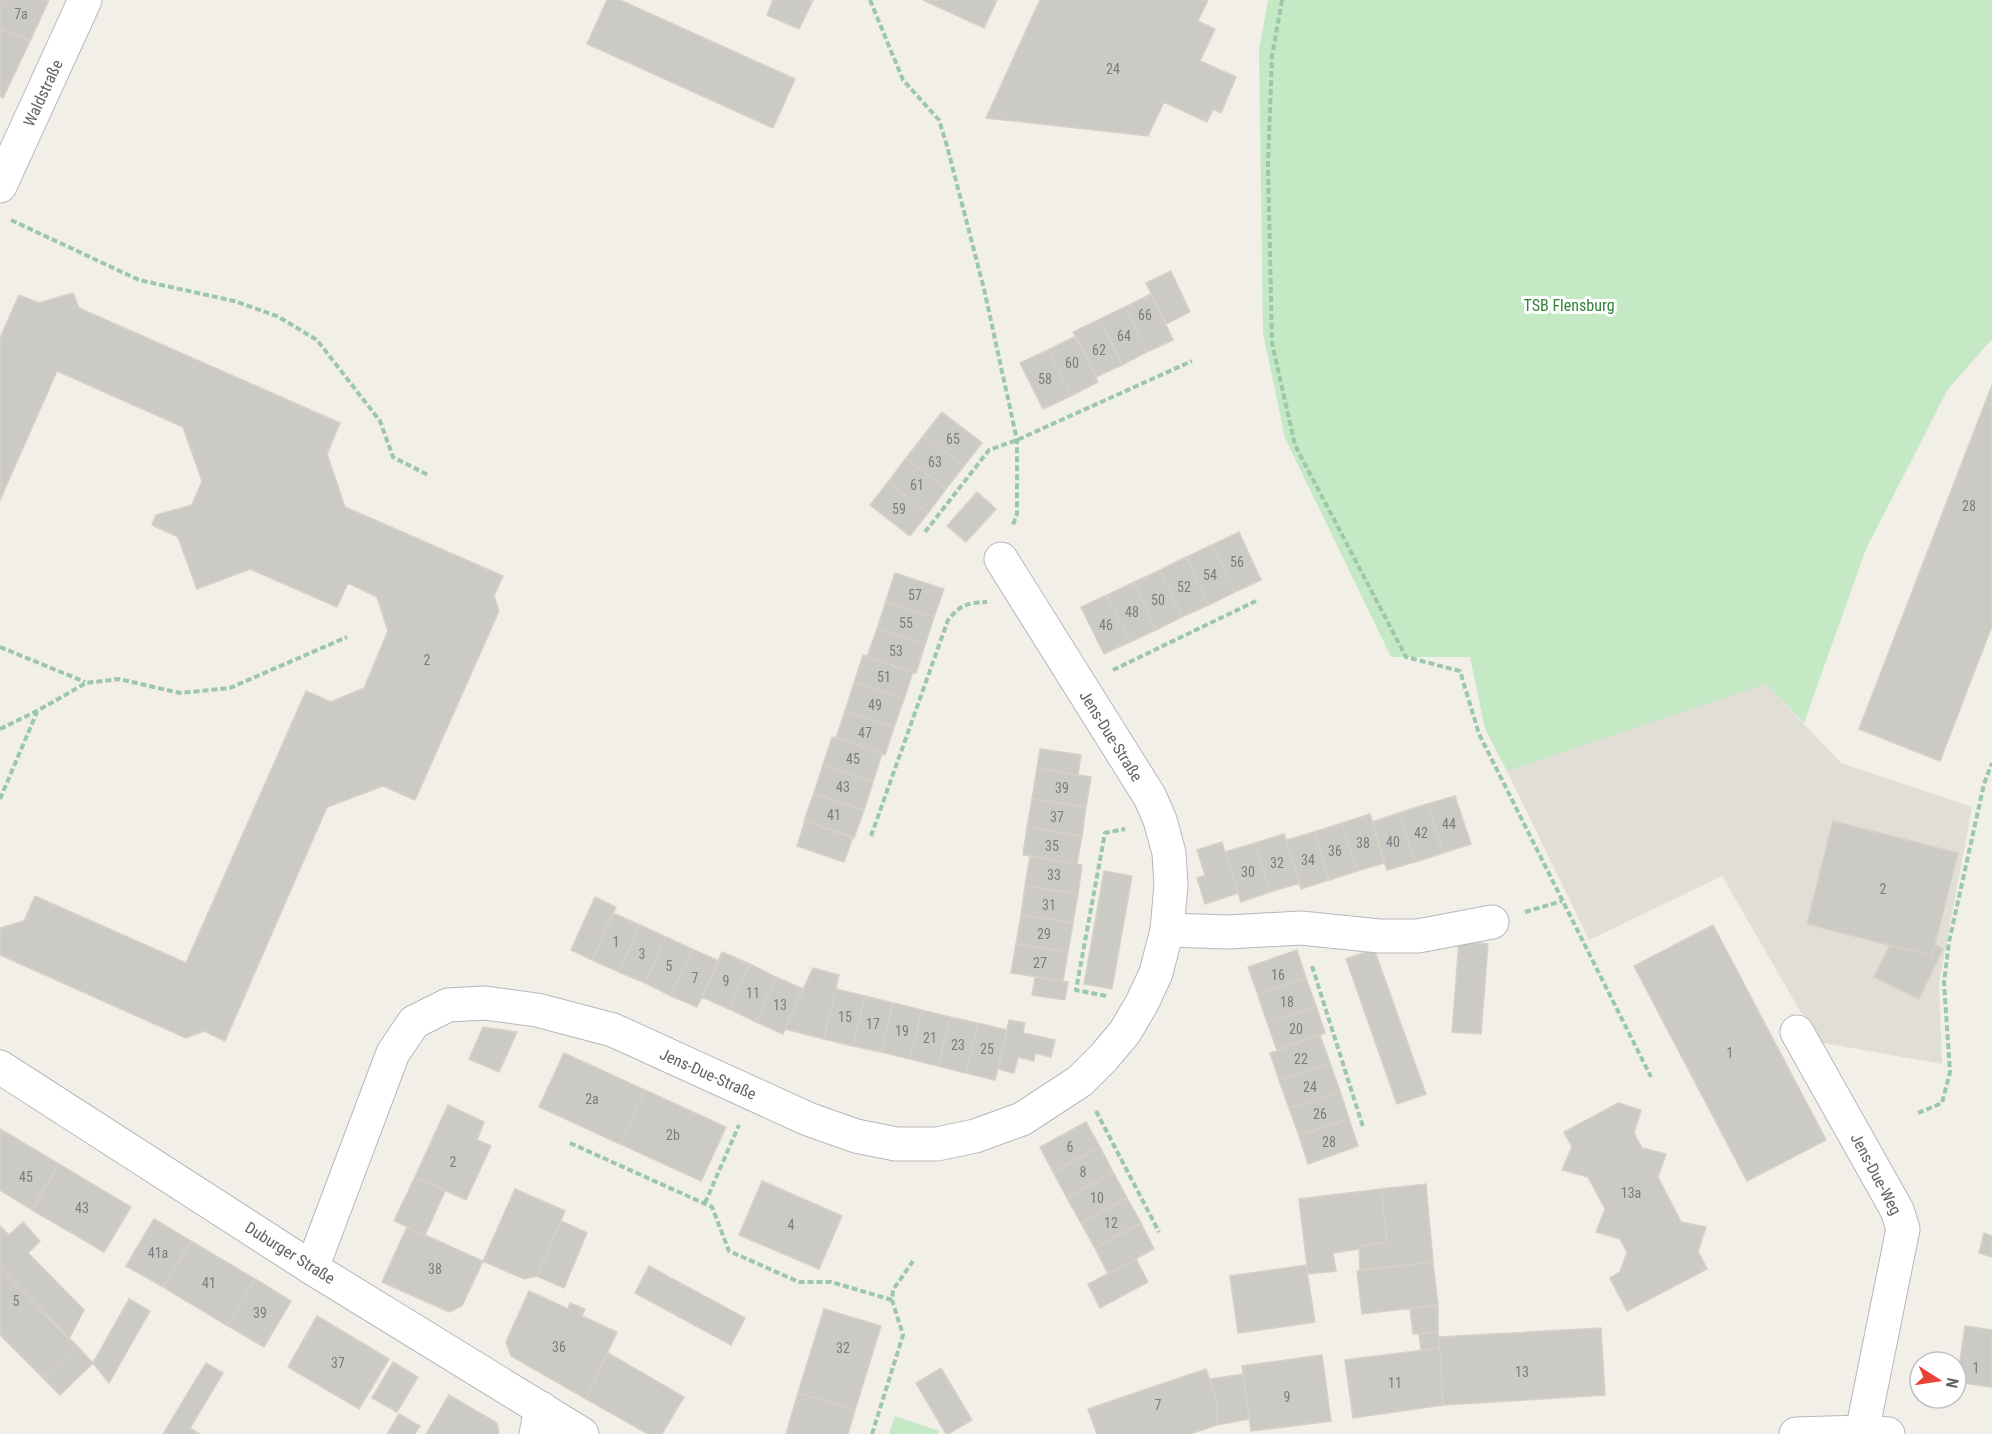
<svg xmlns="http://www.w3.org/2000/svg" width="1992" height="1434" font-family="'Roboto Condensed',sans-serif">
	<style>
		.education { fill: #e1ded6 }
		.green { fill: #c5e8c5 }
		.building { fill: #cccac5; stroke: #d6d1c6; stroke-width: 1.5 }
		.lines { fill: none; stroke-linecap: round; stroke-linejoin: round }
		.minor-casing { stroke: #b5b8bc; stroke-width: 35 }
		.tertiary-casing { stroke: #b5b8bc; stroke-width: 35 }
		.secondary-casing { stroke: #b6babf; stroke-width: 35 }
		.path { stroke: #9cc7a9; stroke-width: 4; stroke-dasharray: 6 3; stroke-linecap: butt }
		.minor { stroke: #fff; stroke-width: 33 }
		.tertiary { stroke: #fff; stroke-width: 33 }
		.secondary { stroke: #fff; stroke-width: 33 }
		.labels { text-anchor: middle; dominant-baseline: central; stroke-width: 6; stroke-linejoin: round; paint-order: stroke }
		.number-label { font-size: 14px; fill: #7a7d7f }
		.street-label { font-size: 16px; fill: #5f6368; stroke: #fff }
		.park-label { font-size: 16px; fill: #348238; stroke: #fff }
	</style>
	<rect width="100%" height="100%" fill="#f1efe8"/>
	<path class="education" d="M1766,684l75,79 131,44 -33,176 3,81 -124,-22 -96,-166 -133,64 -82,-169z"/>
	<path class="green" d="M1268,0h724v339l-44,50 -82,160 -62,174 -38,-39 -259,87 -22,-42 -15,-72h-79l-106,-219 -22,-105 -4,-283z
		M895,1416l44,15 -2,3h-48z"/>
	<path class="building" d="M0,0h49l-19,41 -30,-13z
		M607,0h13l175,79 -22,49 -186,-84z
		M773,0h40l-14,29 -32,-14z
		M923,0h74l-13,28z
		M1040,0h168l-10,21 17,8 -15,32 36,16 -15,36 -8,-4 -6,13 -43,-20 -16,34 -162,-18z
		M0,28l30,13 -27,57 -3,-2z
		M1171,271l19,41 -24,12 -20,-41z
		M73,293l6,15 261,115 -13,31 18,53 158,69 -9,20 5,15 -84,189 -32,-14 -56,21 -102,234 -21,-10 -18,7 -186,-83v-27l24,-7 11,-25 151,67 120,-272 25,11 33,-14 24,-57 -11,-34 -29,-14 -11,24 -87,-38 -53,20 -19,-52 -26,-12 4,-10 36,-10 10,-24 -19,-54 -126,-56 -57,129v-162l19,-43 20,8z
		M1151,294l22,46 -26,12 -22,-45z
		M1125,307l22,45 -25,13 -22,-46z
		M1100,319l22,46 -26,12 -23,-45z
		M1076,336l22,46 -27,14 -23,-46z
		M1048,350l23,46 -28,13 -23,-46z
		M1992,385v241l-52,135 -81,-32z
		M942,412l40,31 -18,23 -40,-31z
		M924,435l40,31 -18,23 -40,-31z
		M906,458l40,31 -18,24 -40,-31z
		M888,482l40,31 -18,23 -40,-31z
		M977,492l19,17 -30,33 -19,-16z
		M1239,532l22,48 -26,12 -23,-47z
		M1212,545l23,47 -26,13 -23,-48z
		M1186,557l23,48 -27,12 -22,-47z
		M1160,570l22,47 -26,13 -22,-48z
		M895,573l49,16 -10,28 -48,-16z
		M1134,582l22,48 -26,12 -23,-47z
		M1107,595l23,47 -26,12 -23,-47z
		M886,601l48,16 -9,28 -48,-16z
		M877,629l48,16 -9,28 -49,-16z
		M863,655l50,17 -9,27 -50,-16z
		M854,683l50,16 -10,28 -49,-16z
		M845,711l49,16 -9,28 -49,-17z
		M832,737l50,17 -9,28 -50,-17z
		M1040,749l41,6 -3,20 -41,-7z
		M823,765l50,17 -9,28 -50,-17z
		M1037,768l54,9 -5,30 -54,-8z
		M814,793l50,17 -10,28 -50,-17z
		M1455,796l16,48 -28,9 -16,-49z
		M1032,799l54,8 -4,29 -55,-9z
		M1427,804l16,49 -28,9 -16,-49z
		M1399,813l16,49 -28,8 -15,-48z
		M1370,814l14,49 -27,8 -15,-48z
		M805,821l48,16 -9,25 -47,-16z
		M1833,821l125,32 -26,103 -125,-32z
		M1342,823l15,48 -28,9 -15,-48z
		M1027,827l55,9 -5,28 -54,-9z
		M1314,832l15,48 -28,9 -15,-49z
		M1284,834l16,49 -30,9 -15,-49z
		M1222,842l16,51 -33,11 -8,-26 8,-3 -8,-25z
		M1255,843l15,49 -29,10 -16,-50z
		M1030,856l52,9 -4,29 -53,-8z
		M1104,871l28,5 -20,113 -28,-5z
		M1025,886l53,8 -5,29 -52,-8z
		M595,897l21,10 -24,53 -21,-10z
		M613,913l27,12 -21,47 -27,-12z
		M1021,915l52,8 -5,29 -52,-8z
		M640,925l26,12 -21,46 -26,-11z
		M1713,925l113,215 -79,41 -113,-215z
		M666,937l26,12 -21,47 -26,-13z
		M1459,941l29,3 -7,90 -29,-2z
		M1016,944l52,8 -5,29 -52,-8z
		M1890,945l42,11 3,-11 8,4 -24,50 -45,-22z
		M692,949l27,12 -22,46 -26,-11z
		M1374,949l52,145 -29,10 -51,-145z
		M1297,950l9,28 -48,17 -10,-28z
		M722,952l28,12 -21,45 -27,-12z
		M750,964l26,13 -20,45 -27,-13z
		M813,968l26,7 -15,64 -39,-10z
		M776,977l27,12 -20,45 -27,-12z
		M1035,977l33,5 -3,18 -33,-5z
		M1306,978l10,28 -49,16 -9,-27z
		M836,989l29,7 -12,50 -29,-7z
		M865,996l28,7 -12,49 -28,-6z
		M893,1003l29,7 -12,49 -29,-7z
		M1316,1006l9,27 -48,17 -10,-28z
		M922,1010l28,7 -12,49 -28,-7z
		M950,1017l28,6 -12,50 -28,-7z
		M1009,1020l16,3 -2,10 32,7 -4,17 -16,-4 -1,8 -16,-4 -4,16 -16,-4z
		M978,1023l29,7 -12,50 -29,-7z
		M483,1027l34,5 -18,40 -30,-13z
		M1320,1035l10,28 -51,17 -9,-27z
		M564,1053l81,37 -25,54 -81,-37z
		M1330,1063l10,28 -51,17 -10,-28z
		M645,1090l81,37 -25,54 -81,-37z
		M1340,1091l9,28 -50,17 -10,-28z
		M1618,1103l23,7 -7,23 8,15 24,6 -8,23 23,45 25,5 -8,24 9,18 -80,42 -17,-33 10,-6 7,-20 -7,-13 -24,-7 9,-23 -17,-32 -26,-7 10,-23 -8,-15z
		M448,1105l36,17 -7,18 14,6 -25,54 -51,-23z
		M1349,1119l9,27 -50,18 -9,-28z
		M1086,1122l14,25 -47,25 -13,-25z
		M0,1129l59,35 -27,46 -32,-20z
		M1100,1147l13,25 -46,26 -14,-26z
		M59,1164l72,43 -27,45 -72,-42z
		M1113,1172l14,26 -46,25 -14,-25z
		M415,1177l30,14 -20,44 -31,-14z
		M762,1181l80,35 -23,53 -80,-34z
		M1426,1184l7,78 -73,8 -1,-24 28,-4 -6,-53z
		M515,1189l50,22 -28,65 -13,3 -41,-18z
		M1381,1189l6,53 -28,4v3l-26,4 3,18 -28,3 -9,-75z
		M1127,1198l14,25 -46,25 -14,-25z
		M154,1219l37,22 -28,46 -37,-21z
		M561,1221l26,12 -23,55 -27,-12z
		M23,1222l17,19 -12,12 56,57 -15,29 -69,-71v-42l9,9z
		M1141,1223l13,26 -46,25 -13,-26z
		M407,1227l76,34 -21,45 -13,6 -67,-30z
		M1984,1233l8,3v21l-13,-4z
		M191,1241l64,38 -27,47 -65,-39z
		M1136,1259l12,23 -48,26 -12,-24z
		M1433,1262l5,43 -76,9 -5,-43z
		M1306,1265l9,57 -77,11 -8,-57z
		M649,1266l96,52 -14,27 -96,-52z
		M0,1268l77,78 -34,32 -43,-43z
		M255,1279l36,22 -27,46 -36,-21z
		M529,1291l39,18 2,-6 15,6 -3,7 35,16 -31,67 -75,-43 -5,-14z
		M129,1299l21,12 -41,72 -16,-20z
		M1438,1305v27l-25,2 -3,-26z
		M824,1309l57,17 -26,84 -57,-17z
		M317,1316l72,43 -30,50 -71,-42z
		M1965,1326l27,4v57l-35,-5z
		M1601,1328l4,67 -162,10 -4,-68z
		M1438,1332l2,16 -19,2 -2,-16z
		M77,1346l16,17 -33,32 -17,-17z
		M1440,1348l3,57 -90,13 -8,-58z
		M608,1353l76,44 -22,37h-14l-62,-35z
		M1322,1355l9,66 -80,10 -9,-65z
		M393,1362l25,15 -21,35 -25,-14z
		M206,1363l17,10 -33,55 10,6h-37z
		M941,1368l31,52 -24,14h-2l-30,-51z
		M1206,1369l11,32v24l-27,9h-93l-9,-25z
		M1243,1374l6,45 -32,6v-24l-7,-22z
		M798,1393l57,17 -7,24h-62z
		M449,1395l48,28 2,11h-73z
		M399,1414l21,12 -5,8h-28z"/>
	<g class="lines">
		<g class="minor-casing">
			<path id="minor" d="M1167,930l61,2 73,-4 78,8h39l74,-14
				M1797,1032l100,178 6,19 -41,203
				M312,1268l81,-215 21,-31 34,-17 37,-2 52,7 76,20 195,89 48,17 40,8h41l38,-8 47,-17 58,-38 24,-24 21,-25 17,-29 14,-30 11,-43 4,-45 -2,-32 -9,-33 -10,-23 -149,-238
				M536,1434l5,-26
				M1796,1434l66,-2 26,2"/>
		</g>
		<g class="tertiary-casing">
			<path id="tertiary" d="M0,1067l312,201 270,166"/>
		</g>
		<g class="secondary-casing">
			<path id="secondary" d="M0,186l85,-186"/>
		</g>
		<path class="path" d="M870,0l33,80 36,40 8,26 37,143 33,151v74l-5,13
			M1282,0l-10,56 -4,108 4,179 23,102 111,212 54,14 19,63 172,343
			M11,220l128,60 95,21 43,15 40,24 63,81 13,36 35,18
			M925,532l64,-82 28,-10 175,-79
			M0,647l85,35
			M1113,670l143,-69
			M0,729l37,-18 49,-28 33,-4 61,14 50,-5 117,-51
			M0,799l37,-87
			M871,836l77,-216c13,-16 19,-17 39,-18
			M1525,912l37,-11
			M1312,966l51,161
			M1106,996l-30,-6 29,-157 20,-4
			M1096,1111l63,121
			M1918,1113l24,-10 8,-31 -6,-89 5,-41 35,-158 8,-21
			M570,1143l142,64 17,44 70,31h32l61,18
			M705,1203l34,-78
			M872,1434l31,-99 -11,-35 1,-10 20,-29"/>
		<use href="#minor" class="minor"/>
		<use href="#tertiary" class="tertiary"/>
		<use href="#secondary" class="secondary"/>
	</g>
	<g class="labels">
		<g class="number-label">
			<text x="21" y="14">7a</text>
			<text x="1113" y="69">24</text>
			<text x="1145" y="315">66</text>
			<text x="1124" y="336">64</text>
			<text x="1099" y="350">62</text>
			<text x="1072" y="363">60</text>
			<text x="1045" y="379">58</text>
			<text x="953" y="439">65</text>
			<text x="935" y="462">63</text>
			<text x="917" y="485">61</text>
			<text x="1969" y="506">28</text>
			<text x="899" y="509">59</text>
			<text x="1237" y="562">56</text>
			<text x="1210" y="575">54</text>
			<text x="1184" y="587">52</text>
			<text x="915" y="595">57</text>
			<text x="1158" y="600">50</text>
			<text x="1132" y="612">48</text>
			<text x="906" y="623">55</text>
			<text x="1106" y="625">46</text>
			<text x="896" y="651">53</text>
			<text x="427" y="660">2</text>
			<text x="884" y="677">51</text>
			<text x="875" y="705">49</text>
			<text x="865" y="733">47</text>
			<text x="853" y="759">45</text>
			<text x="843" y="787">43</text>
			<text x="1062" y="788">39</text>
			<text x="834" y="815">41</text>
			<text x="1057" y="817">37</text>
			<text x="1449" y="824">44</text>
			<text x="1421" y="833">42</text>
			<text x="1393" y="842">40</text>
			<text x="1363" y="843">38</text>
			<text x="1052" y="846">35</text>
			<text x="1335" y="851">36</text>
			<text x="1308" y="860">34</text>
			<text x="1277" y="863">32</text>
			<text x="1248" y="872">30</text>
			<text x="1054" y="875">33</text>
			<text x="1883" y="889">2</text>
			<text x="1049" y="905">31</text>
			<text x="1044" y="934">29</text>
			<text x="616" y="942">1</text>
			<text x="642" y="954">3</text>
			<text x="1040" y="963">27</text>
			<text x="669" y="966">5</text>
			<text x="1278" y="975">16</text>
			<text x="695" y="978">7</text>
			<text x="726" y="981">9</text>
			<text x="753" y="993">11</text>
			<text x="1287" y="1002">18</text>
			<text x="780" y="1005">13</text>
			<text x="845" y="1017">15</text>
			<text x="873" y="1024">17</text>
			<text x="1296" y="1029">20</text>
			<text x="902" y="1031">19</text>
			<text x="930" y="1038">21</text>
			<text x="958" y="1045">23</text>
			<text x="987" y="1049">25</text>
			<text x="1730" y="1053">1</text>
			<text x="1301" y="1059">22</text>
			<text x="1310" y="1087">24</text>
			<text x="592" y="1099">2a</text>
			<text x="1320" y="1114">26</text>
			<text x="673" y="1135">2b</text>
			<text x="1329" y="1142">28</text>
			<text x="1070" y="1147">6</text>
			<text x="453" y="1162">2</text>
			<text x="1083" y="1172">8</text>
			<text x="26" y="1177">45</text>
			<text x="1631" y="1193">13a</text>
			<text x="1097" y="1198">10</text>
			<text x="82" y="1208">43</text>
			<text x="1111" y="1223">12</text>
			<text x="791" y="1225">4</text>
			<text x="158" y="1253">41a</text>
			<text x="435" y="1269">38</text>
			<text x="209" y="1283">41</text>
			<text x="16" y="1301">5</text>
			<text x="260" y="1313">39</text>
			<text x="559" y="1347">36</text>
			<text x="843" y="1348">32</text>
			<text x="338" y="1363">37</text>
			<text x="1976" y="1368">1</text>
			<text x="1522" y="1372">13</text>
			<text x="1395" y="1383">11</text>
			<text x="1287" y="1397">9</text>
			<text x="1158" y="1405">7</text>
		</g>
		<g class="street-label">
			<text transform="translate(43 93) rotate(-65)">Waldstraße</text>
			<text transform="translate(1111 736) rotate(58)">Jens-Due-Straße</text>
			<text transform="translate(708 1074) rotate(24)">Jens-Due-Straße</text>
			<text transform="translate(1876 1174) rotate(62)">Jens-Due-Weg</text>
			<text transform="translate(290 1253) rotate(32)">Duburger Straße</text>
		</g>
		<g class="park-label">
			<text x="1569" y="305">TSB Flensburg</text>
		</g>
	</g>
	<g transform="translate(1938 1380) rotate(102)"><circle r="28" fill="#ffffff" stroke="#bfc1c3" stroke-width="1.5"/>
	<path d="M0-4.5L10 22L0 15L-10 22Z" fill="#ea4335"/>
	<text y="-9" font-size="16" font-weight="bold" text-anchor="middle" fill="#5f6368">N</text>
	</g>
</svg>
